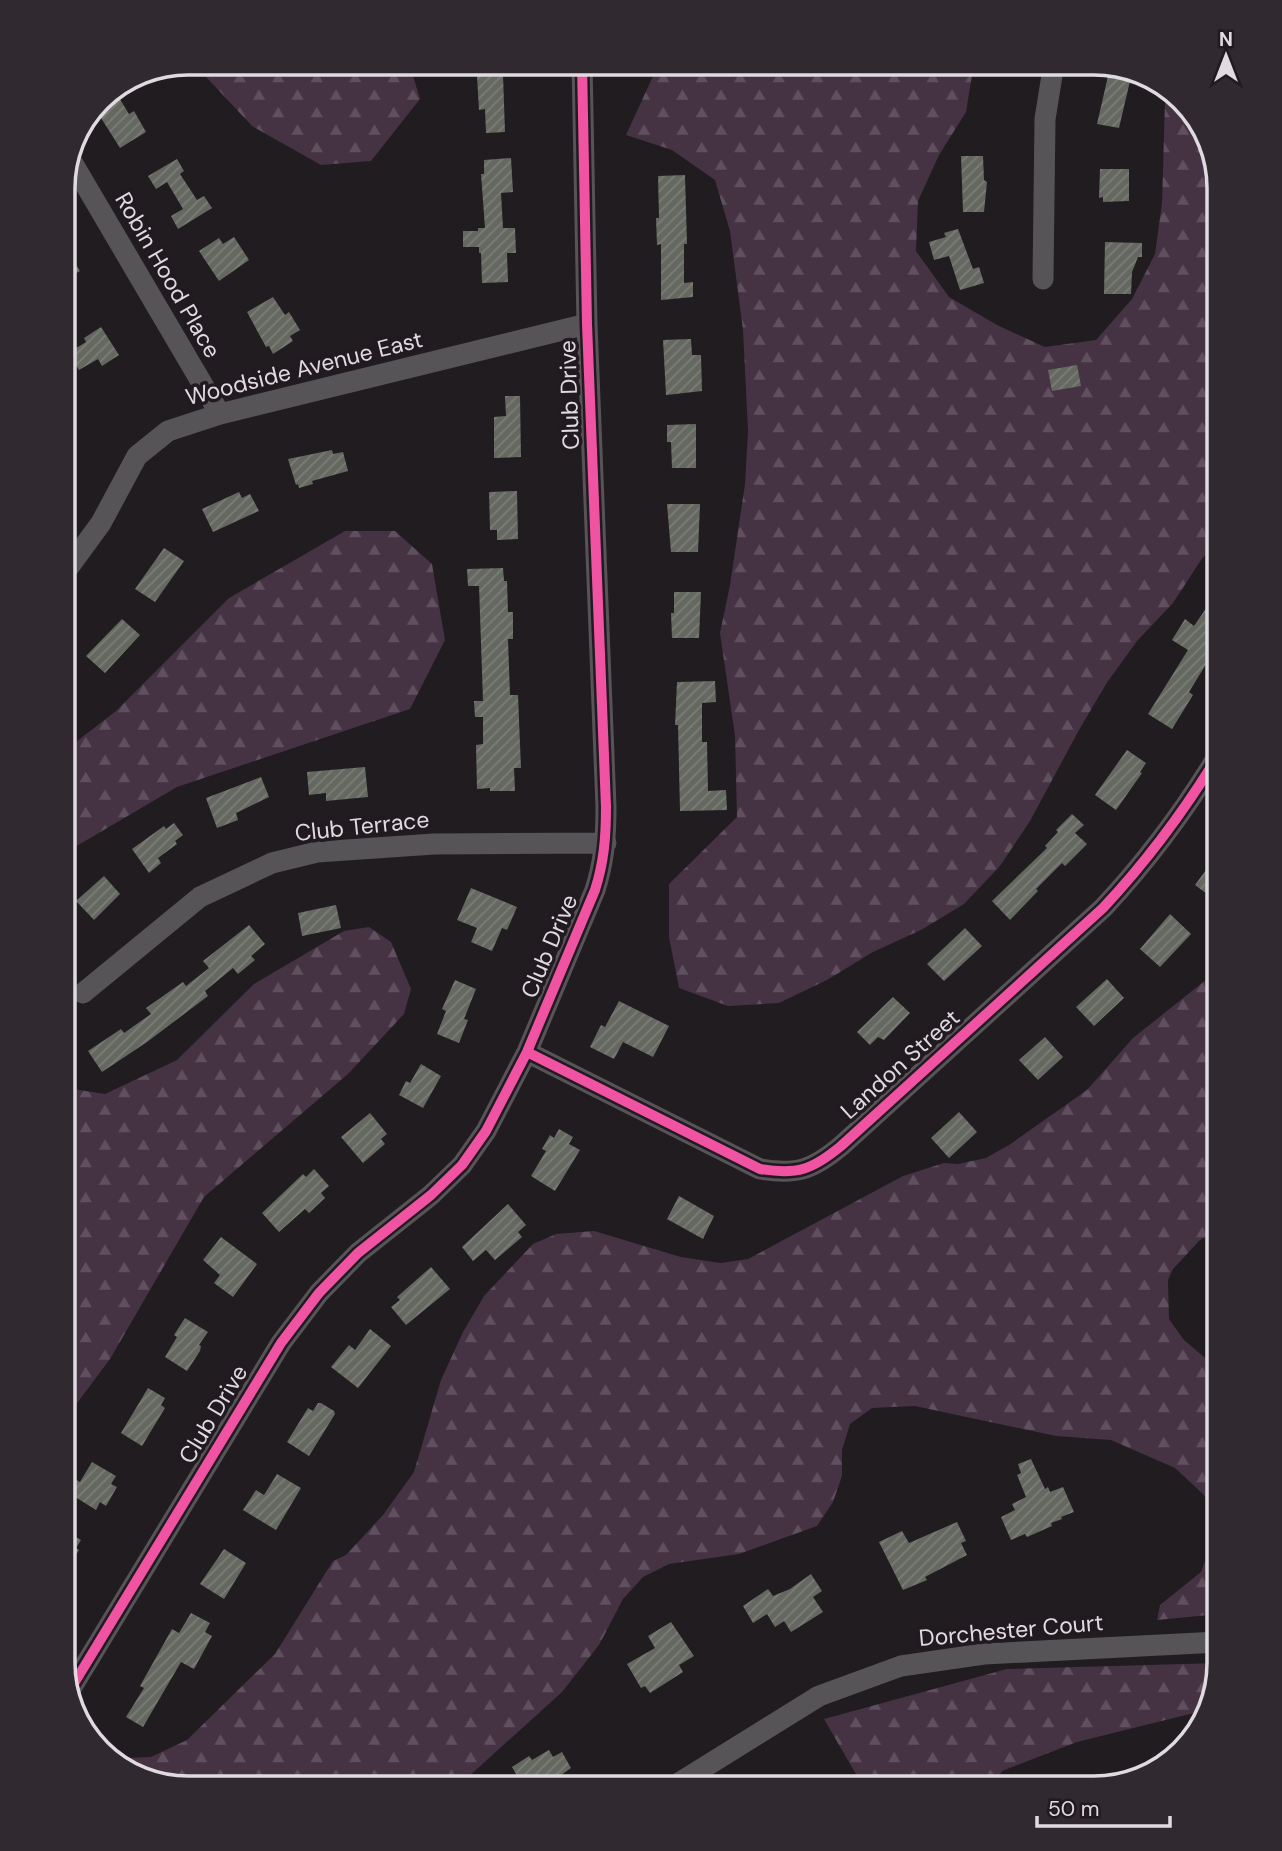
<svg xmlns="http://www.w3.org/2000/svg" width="1282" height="1851" font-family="'DM Sans',sans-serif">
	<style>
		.forest { fill: url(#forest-firs) }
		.building { fill: url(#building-hatch) }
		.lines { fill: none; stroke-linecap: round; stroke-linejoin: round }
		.minor { stroke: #575457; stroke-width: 21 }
		.cycleway-casing { stroke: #221a21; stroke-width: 15 }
		.cycleway { stroke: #f153a3; stroke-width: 10 }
		.labels { text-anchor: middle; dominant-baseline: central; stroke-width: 7; stroke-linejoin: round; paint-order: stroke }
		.street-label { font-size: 23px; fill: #e0dbe0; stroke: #221a21 }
		.rim { fill: none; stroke: #e0dbe0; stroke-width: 3.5 }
	</style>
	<defs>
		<pattern id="forest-firs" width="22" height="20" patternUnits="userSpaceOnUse" patternTransform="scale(1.75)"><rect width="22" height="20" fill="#453243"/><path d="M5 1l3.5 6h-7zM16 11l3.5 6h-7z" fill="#604f5e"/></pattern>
		<pattern id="building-hatch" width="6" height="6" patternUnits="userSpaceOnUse" patternTransform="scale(1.75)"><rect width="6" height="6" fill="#656861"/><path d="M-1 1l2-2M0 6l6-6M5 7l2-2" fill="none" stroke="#7b7d77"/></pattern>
	</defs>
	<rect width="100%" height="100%" fill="#201c20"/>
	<path class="forest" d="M193,63h216l11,36 -49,62 -50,4 -69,-39z
		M659,63h315l-8,49 -27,43 -21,46 -2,50 33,46 48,28 48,22 51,-7 36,-41 23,-45 7,-51 3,-101 3,-13 34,37 17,62v351l-18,21 -28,43 -36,38 -31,43 -27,46 -49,91 -30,45 -36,38 -43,26 -48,22 -46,28 -48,23 -51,3 -49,-18 -10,-51v-53l68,-67 -2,-81 -15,-103 10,-48 15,-101 3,-53 -5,-101 -13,-99 -15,-51 -43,-30 -46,-15z
		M345,531h50l37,33 13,76 -35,69 -233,78 -114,67v-102l53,-41 113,-113z
		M369,927l22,15 20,47 -7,25 -56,60 -144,123 -94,162 -47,63v-338l16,6 26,4 72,-34 77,-76 90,-53z
		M1219,966v264l-19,10 -27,29 -5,11 1,39 15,21 20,17 15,8v249l-62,6 3,-15 41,-33 14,-37 -5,-28 -6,-12 -29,-27 -64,-28 -55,-4 -141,-30 -43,2 -22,16 -8,26v26l-9,26 -16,24 -78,28 -70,10 -26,13 -20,22 -24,46 -37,47 -106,96h-275l-62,-21 -24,-26 30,17 26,-1 36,-17 88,-86 58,-93 13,-6 37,-40 31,-43 27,-92 22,-48 21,-36 49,-52 23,-10 38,-3 87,26 39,6 28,-4 155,-83 41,-13 14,1 28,-6 23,-13 78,-55 46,-52 74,-59z
		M1219,1663l-13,47 -129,32 -75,29 -10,17h-128l-40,-69 183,-50z"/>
	<path class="building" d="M503,74l2,58 -19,1 -1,-24 -6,1 -2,-34z
		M1108,76l22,5 -11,47 -22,-4z
		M118,96l11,18 5,-3 12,21 -26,16 -24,-38z
		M961,156h22l1,24 3,2 -3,30h-21z
		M511,158l2,34 -12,1 2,35h12l1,25h-9l1,29 -26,1 -1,-30h-2v-6h-16v-16h15v-3h7l-4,-54h3v-14z
		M177,159l7,12 -4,3 17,26 7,-4 8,12 -34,21 -7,-13 12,-7 -16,-27 -11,7 -8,-13z
		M1100,169h29v32l-26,1v-5l-4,1z
		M685,175l2,69h-3v39l9,-1v15l-32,3v-56l-4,1 -1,-27h3l-1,-42z
		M958,229l15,40 6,-2 5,16 -24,7 -11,-34 -15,4 -5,-18 17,-5 -2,-4z
		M234,237l15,23 -30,21 -20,-30 20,-13 4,6z
		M1105,242l37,1v14h-4l-6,15 -1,22h-27z
		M63,244l17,27 -17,10z
		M273,297l12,18 4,-3 11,18 -10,6 3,5 -20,13 -4,-8 -3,1 -19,-35z
		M101,327l18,28 -17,11 -4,-7 -19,11 -11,-17 18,-11 -2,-4z
		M691,339l1,16h9l1,36 -36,4 -3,-55z
		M1077,365l4,21 -29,5 -4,-21z
		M505,396h15l1,61 -27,1v-41l12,-1z
		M696,424v44h-24l-1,-26h-4v-17z
		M332,450l1,4 10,-2 5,19 -36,10 1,3 -14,4 -1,-4 -2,1 -8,-26z
		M517,491l1,48 -21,1v-10h-7l-1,-38z
		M239,492l3,6 8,-4 9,17 -46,21 -11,-23z
		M667,504h33l-2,48h-27z
		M164,548l20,13 -29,41 -20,-13z
		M503,568l1,13h3l1,31h5v27h-5l2,56h8l3,73h-7l1,23h-25v-3l-13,1 -1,-44 7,-1v-27h-8l-1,-16h9l-4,-115h-11l-1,-17z
		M674,592h27l-2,46h-27l-1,-25h3z
		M1209,604l10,6v45l-6,9 -5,-3 -19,31 4,3 -21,34 -24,-15 40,-64 -16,-10 13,-21 9,7z
		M122,619l18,16 -35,38 -19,-17z
		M715,681l1,21 -14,1v39h5l1,49 18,-1 1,20 -47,1 -2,-86h-3l2,-43z
		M1127,750l19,13 -6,9 2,1 -26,37 -21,-15z
		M365,767l3,30 -42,4v-8l-17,2 -2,-23z
		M261,777l8,20 -33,16 2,7 -21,8 -11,-30z
		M1072,814l12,11 -9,8 12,11 -22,22 -3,-3 -26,26 2,2 -28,29 -18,-19 55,-53 -2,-2 13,-14 -2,-2z
		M174,823l9,12 -8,6 2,3 -19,14 3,5 -12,10 -17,-24 32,-23 2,3z
		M1219,852v51l-24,-18z
		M104,876l16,18 -26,26 -18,-19z
		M471,888l46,19 -10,23 -5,-2 -10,23 -21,-9 6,-14 -20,-8z
		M336,905l5,23 -39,8 -4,-23z
		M1170,914l21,20 -31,33 -20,-18z
		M249,925l16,19 -14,12 4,4 -17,14 -5,-6 -28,23 3,5 -61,46 -45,30 -14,-21 33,-22 3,4 27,-19 -5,-6 37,-26 3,4 23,-18 -6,-7z
		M965,928l17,18 -38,35 -17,-17z
		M1107,979l17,19 -30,28 -18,-19z
		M455,980l21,9 -12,30 4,1 -9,23 -22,-9 9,-23 -4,-2z
		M893,997l17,16 -26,27 -6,-3 -8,8 -13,-13z
		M619,1001l50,25 -16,31 -30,-15 -9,17 -24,-12 11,-22 4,2z
		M1045,1037l18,20 -25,23 -19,-20z
		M421,1064l20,12 -18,32 -24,-13 7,-14 4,2z
		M959,1112l18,20 -28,26 -18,-20z
		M370,1113l17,21 -6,5 4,5 -22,19 -22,-26z
		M559,1129l14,8 -4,7 11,6 -25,41 -24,-15 15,-25 -4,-2 8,-14 4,3z
		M314,1169l15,17 -8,7 4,5 -16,15 -4,-4 -26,23 -17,-19 41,-39 3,3z
		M679,1196l35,20 -11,23 -36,-20z
		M508,1204l18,21 -8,7 4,5 -27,23 -9,-10 -13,11 -11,-14z
		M221,1237l36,27 -24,33 -19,-14 6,-8 -17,-15z
		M431,1267l19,22 -44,36 -15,-18 9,-7 -3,-3z
		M185,1318l23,14 -9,13 2,1 -1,5 -13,20 -22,-14 12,-20 -3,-2z
		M370,1329l21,17 -33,42 -27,-21 18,-22 6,5z
		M148,1388l17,10 -4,7 4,3 -23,38 -21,-13z
		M318,1403h3l13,8 1,3 -26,42 -22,-14 21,-34 5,3z
		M1031,1459l14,30 3,-2 2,5 13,-5 11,25 -13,5 1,2 -11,4 1,3 -25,11 -2,-3 -14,6 -10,-23 14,-7 -3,-6 14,-7 -9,-22 4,-2 -3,-9z
		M92,1462l24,14 -5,8 6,3 -11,19 -6,-4 -4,8 -32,-20 8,-13 8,5z
		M277,1474l24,14 -25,42 -33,-20 13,-20 8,5z
		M957,1522l9,19 -5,2 6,12 -42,22 2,3 -24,10 -24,-48 23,-11 7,12z
		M63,1530l18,10 -5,8 3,2 -16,27z
		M224,1549l22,14 -22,36 -24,-15z
		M811,1574l11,17 -9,6 10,15 -32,20 -7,-11 -9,6 -8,-13 -14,9 -10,-17 25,-17 5,7 17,-7z
		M191,1613l19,10 -5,9 7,4 -18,33 -13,-7 -38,65 -17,-10 18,-29 -4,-2 32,-57 7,4z
		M671,1622l23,34 -15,9 4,7 -33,21 -5,-7 -4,2 -14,-24 28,-16 -7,-12z
		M549,1750l4,7 9,-5 9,16 -28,20h-19l-12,-21 17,-11 3,4z"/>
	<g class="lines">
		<path class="minor" d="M72,162l148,252
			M1043,279l2,-160 9,-56
			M63,575l38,-52 36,-67 31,-25 52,-17 367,-90
			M83,993l117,-96 72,-34 45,-11 117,-8 172,-1
			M527,1052l233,117c37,6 52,1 81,-23l262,-238c45,-48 82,-98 116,-154
			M70,1690l211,-347 38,-50 39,-40 73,-58 31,-30 24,-34 41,-79 68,-162c9,-28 11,-53 11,-83l-19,-483 -5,-261
			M671,1788l148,-92 82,-30 83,-12 235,-12"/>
		<g class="cycleway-casing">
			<path id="cycleway" d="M527,1052l233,117c37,6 52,1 81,-23l262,-238c45,-48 82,-98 116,-154
				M70,1690l211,-347 38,-50 39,-40 73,-58 31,-30 24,-34 41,-79 68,-162c9,-28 11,-53 11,-83l-19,-483 -5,-261"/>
		</g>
		<use href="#cycleway" class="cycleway"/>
	</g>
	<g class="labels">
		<g class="street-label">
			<text transform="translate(168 275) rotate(60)">Robin Hood Place</text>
			<text transform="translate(304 368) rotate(-14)">Woodside Avenue East</text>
			<text transform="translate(569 395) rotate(-92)">Club Drive</text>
			<text transform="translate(362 826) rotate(-6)">Club Terrace</text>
			<text transform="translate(549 946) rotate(-67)">Club Drive</text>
			<text transform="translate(900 1064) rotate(-42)">Landon Street</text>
			<text transform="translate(213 1414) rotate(-59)">Club Drive</text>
			<text transform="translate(1011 1630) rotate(-5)">Dorchester Court</text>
		</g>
	</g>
	<path d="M0 0H1282V1851H0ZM188 75H1094A113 113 0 0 1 1207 188V1663A113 113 0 0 1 1094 1776H188A113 113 0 0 1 75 1663V188A113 113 0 0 1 188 75Z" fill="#312930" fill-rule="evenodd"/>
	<path class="rim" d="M188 75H1094A113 113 0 0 1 1207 188V1663A113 113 0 0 1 1094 1776H188A113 113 0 0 1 75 1663V188A113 113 0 0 1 188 75Z"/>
	<g transform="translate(1226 56)" stroke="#221a21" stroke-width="5" paint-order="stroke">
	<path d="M0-5L12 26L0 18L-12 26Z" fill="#e0dbe0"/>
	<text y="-10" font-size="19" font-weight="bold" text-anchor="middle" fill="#e0dbe0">N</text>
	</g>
	<path d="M1037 1816v10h133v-10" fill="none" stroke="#e0dbe0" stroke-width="3.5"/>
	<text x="1048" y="1816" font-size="21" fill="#e0dbe0" stroke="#221a21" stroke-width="5" paint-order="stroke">50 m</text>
</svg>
